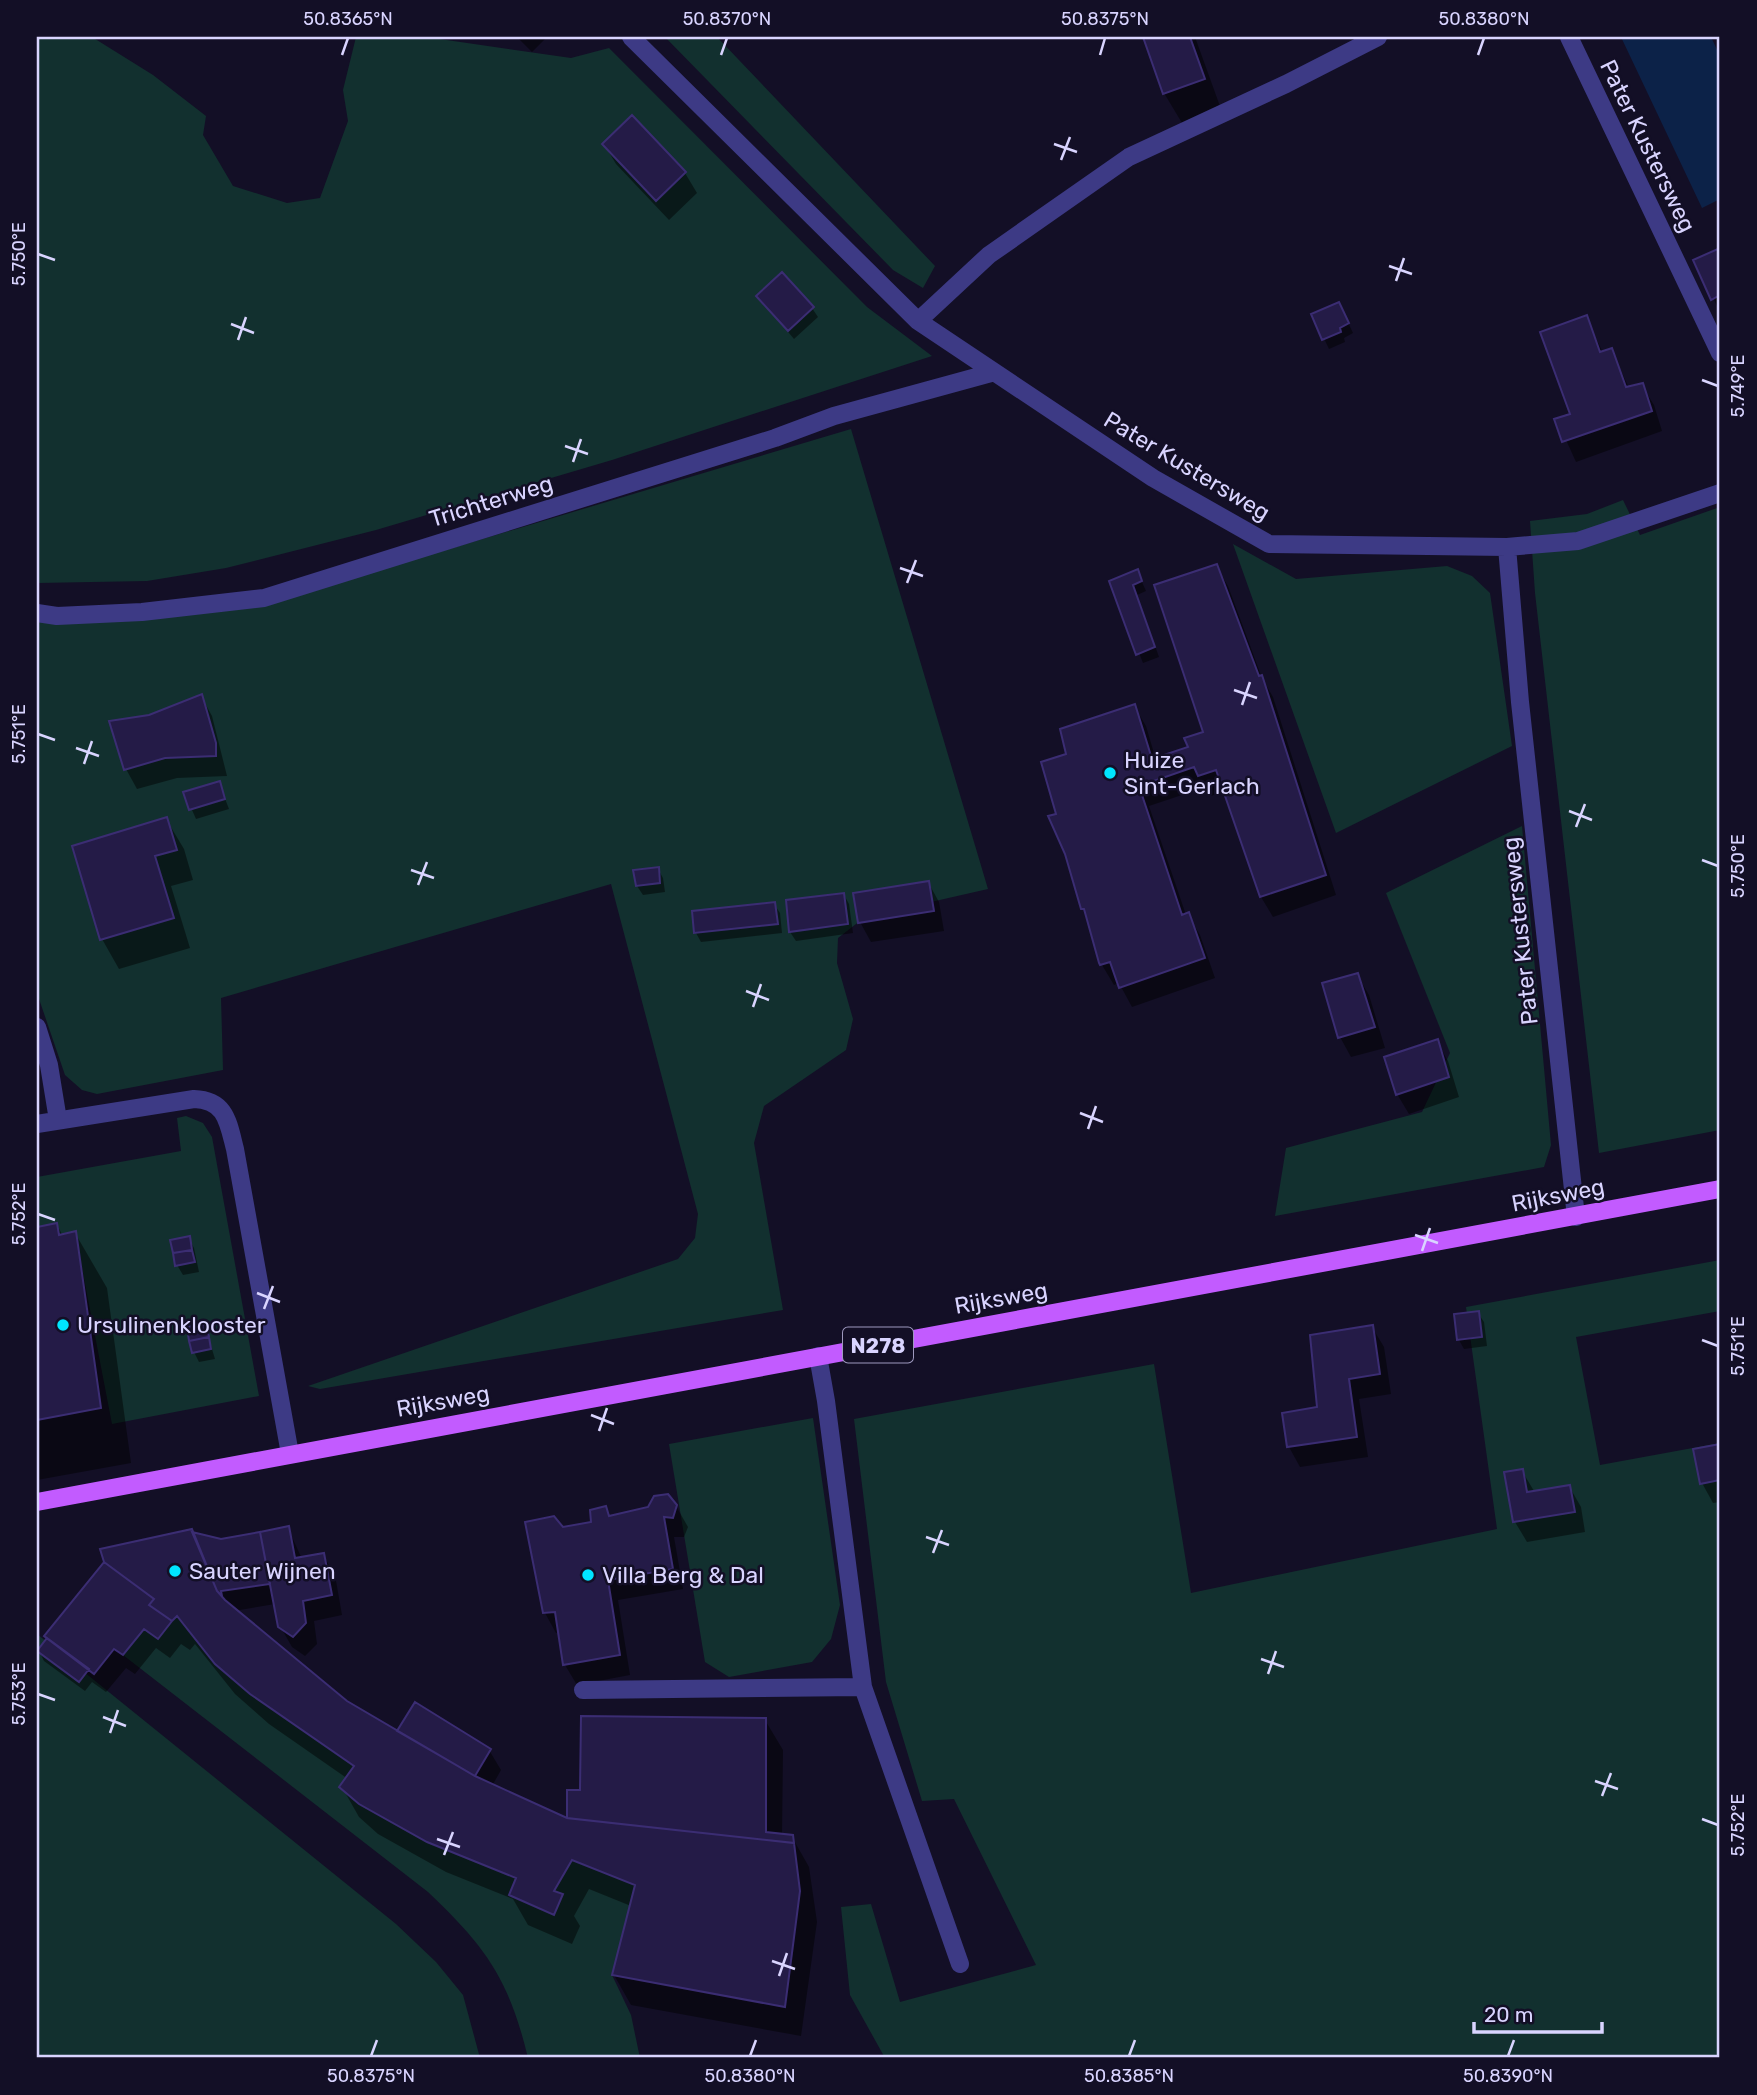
<svg xmlns="http://www.w3.org/2000/svg" width="1757" height="2095" font-family="Rubik,sans-serif">
	<style>
		.green { fill: #12302f }
		.water { fill: #0c2248 }
		.shadow { fill: #0007 }
		.building { fill: #241b47; stroke: #3b2d73; stroke-width: 2 }
		.lines { fill: none; stroke-linecap: round; stroke-linejoin: round }
		.minor { stroke: #3d3a85; stroke-width: 18 }
		.major { stroke: #c25bff; stroke-width: 18 }
		.ticks { fill: none; stroke: #d9d4ff; stroke-width: 2.5 }
		.poi-dot { fill: #00e5ff; stroke: #130f26; stroke-width: 2.5 }
		.labels { text-anchor: middle; dominant-baseline: central; stroke-width: 5; stroke-linejoin: round; paint-order: stroke }
		.shield { fill: #130f26; stroke: #9e99be; stroke-width: 2 }
		.shield-label { font-size: 21px; font-weight: bold; fill: #d9d4ff }
		.street-label { font-size: 23px; fill: #d9d4ff; stroke: #130f26 }
		.poi-label { font-size: 23px; fill: #d9d4ff; stroke: #130f26; text-anchor: start }
		.neatline { fill: none; stroke: #d9d4ff; stroke-width: 2.5 }
		.ticks-label { font-size: 18px; text-anchor: middle; fill: #d9d4ff }
	</style>
	<rect width="100%" height="100%" fill="#130f26"/>
	<path class="green" d="M37,37h55l61,38 53,41 -3,19 30,51 54,17 33,-5 28,-77 -5,-31 13,-53h70l145,21 38,-10 258,259 65,49 -320,104 -236,70 -150,38 -79,13 -110,2z
		M665,37h52l218,229 -12,22 -30,-18z
		M851,429l137,460 -123,28 -27,21 -1,25 16,56 -7,31 -82,56 -10,37 29,167 -463,79 -12,-3 370,-127 17,-21 3,-24 -87,-330 -390,114 2,72 -126,24 -15,-4 -17,-15 -28,-82v-376l126,1 286,-69z
		M1623,500l17,35 80,-28v623l-121,23 -64,-560 -5,-72 57,-7z
		M1233,544l63,35 151,-13 25,10 18,17 22,153 -176,87z
		M1522,826l29,319 -7,22 -269,49 11,-68 136,-36 28,-59 -64,-160z
		M186,1116l17,7 9,14 47,259 -147,28 -35,-182 -40,6v-71l144,-26 -4,-33z
		M1720,1260v51l-144,26 24,128 120,-22v615h-835l-35,-63 -9,-88 30,-3 29,98 136,-37 -82,-166 -32,2 -36,-119 -32,-263 300,-55 37,229 306,-64 -31,-222z
		M813,1418l27,187 -9,34 -19,23 -83,15 -24,-15 -36,-218z
		M177,1616l38,48 35,30 266,184 -7,17 45,20 9,-20 -9,-4 18,-31 63,25 -23,90 19,40 9,43h-112c-19,-79 -42,-111 -100,-166l-305,-237 21,-26 14,10z
		M37,1634l359,290 40,38 27,33 17,63h-443z"/>
	<path class="water" d="M1621,37h90l9,19v143l-18,9z"/>
	<path class="shadow" d="M517,37h30l-15,15z
		M1145,37h50l26,72 -39,14 -18,-30z
		M604,144l81,29 12,20 -28,27 -53,-56z
		M1720,250v57l-2,1 -23,-47z
		M758,296l54,12 6,9 -24,22z
		M1344,314l9,19 -9,5 1,4 -16,7 -16,-34z
		M1586,317l17,36 8,-3 19,40 12,-4 12,19 8,26 -86,31 -19,-42 15,-5z
		M1216,566l12,20 34,92 11,19 63,198 -63,22 -12,-20 -36,-106 -14,5 -5,-9 -57,19 37,109h2l12,20 15,43 -83,29 -13,-24 -5,2 -12,-20 -45,-137 11,-72 -7,-24 73,-26 12,20 10,34 34,-12 15,-15z
		M1137,571l9,20 -9,4 22,62 -16,6 -32,-81z
		M201,696l11,20 15,60 -50,2 -40,11 -11,-20 23,-53z
		M219,783l10,26 -33,10 -11,-25z
		M166,819l18,30 9,31 -22,6 19,62 -71,21 -17,-30z
		M658,869l5,9 2,14 -22,3 -6,-9z
		M928,882l11,20 5,29 -73,11 -11,-20z
		M844,895l5,9 4,29 -57,8 -6,-9z
		M774,904l6,9 2,20 -81,9 -5,-9 -2,-20z
		M1357,975l12,20 16,53 -34,9 -11,-20z
		M1437,1042l11,19 11,36 -50,17 -12,-20z
		M57,1225l6,11 12,-3 32,55 24,175 -94,17v-251z
		M189,1238l5,10 5,24 -16,3 -6,-10z
		M1478,1313l6,9 3,24 -23,3 -5,-9z
		M205,1326l10,33 -16,3 -5,-10z
		M1372,1327l12,20 7,47 -32,5 9,58 -68,10 -11,-20 30,-38z
		M1720,1445v57l-7,1 -11,-20 -7,-33z
		M1522,1471l12,20 35,-5 12,21 4,25 -58,10 -12,-20 -9,-48z
		M676,1506l12,21 -4,10h-10l9,52 -65,11 12,75 -53,10 -12,-20 -5,-33 -4,1 -11,-20 17,-84 31,-6 12,-15 6,9z
		M288,1528l14,31 21,-4 12,20 7,40 -28,6 3,23 -12,12 -13,-9 -12,-21 -5,-22 -41,7 112,91 52,31 91,17 12,20 -9,16 77,35 13,-30 183,-71 18,30 -1,86 10,1 17,30 8,55 -16,114 -170,-31 -17,-30 17,-69 -42,-17 -15,27 6,10 -8,18 -44,-19 -15,-26 -67,-27 -68,-38 -19,-17 -17,-30 6,-8 -79,-55 -34,-30 -40,-50 -5,6 -9,-6 -11,14 -14,-10 -21,26 -9,-6 -20,24 -14,-10 -7,9 -41,-30 -5,-10 9,-11 -2,-4 147,-102 28,7z"/>
	<path class="building" d="M1143,37h47l15,42 -42,15z
		M632,115l54,57 -30,29 -54,-57z
		M1720,248v47l-9,5 -18,-40z
		M782,272l32,35 -26,24 -32,-35z
		M1339,302l10,21 -9,5 1,4 -19,8 -11,-26z
		M1587,315l13,37 12,-4 14,39 17,-4 9,28 -90,31 -8,-23 16,-5 -30,-82z
		M1217,564l42,112 3,-1 64,200 -66,22 -44,-127 -18,6 -4,-9 -55,19 43,129 7,-3 16,46 -86,30 -9,-26 -10,3 -1,-2 -15,-54h-3l-16,-55 -17,-38 8,-2 -15,-52 25,-8 -6,-25 75,-25 17,55 36,-12 -4,-9 19,-6 -49,-147z
		M1138,569l4,12 -9,4 22,62 -19,8 -27,-74z
		M202,694l14,49v13l-51,2 -41,12 -15,-49 40,-6z
		M220,781l5,18 -36,11 -6,-18z
		M167,817l10,33 -22,6 19,62 -74,22 -28,-94z
		M659,867l1,16 -24,3 -3,-16z
		M929,881l5,30 -76,12 -5,-30z
		M844,893l4,31 -59,8 -3,-32z
		M775,902l3,22 -84,9 -2,-22z
		M1358,973l17,54 -37,11 -16,-55z
		M1438,1039l11,38 -53,18 -12,-38z
		M57,1223l2,12 17,-4 25,177 -64,12v-193z
		M190,1236l2,14 -19,3 -3,-13z
		M192,1250l3,12 -20,4 -2,-13z
		M1479,1311l3,26 -25,3 -3,-26z
		M206,1324l3,13 -20,4 -2,-14z
		M1373,1325l7,49 -31,5 8,58 -70,10 -5,-34 35,-6 -7,-72z
		M209,1337l2,12 -19,4 -3,-12z
		M1720,1444v36l-20,4 -7,-35z
		M1523,1469l4,23 43,-7 5,27 -62,10 -9,-50z
		M668,1494l9,11 -4,13 -9,-1 9,52 -65,11 12,75 -57,10 -8,-53 -12,1 -18,-91 29,-6 9,11 28,-5 -1,-12 16,-4 3,10 39,-9 6,-11z
		M289,1526l6,32 29,-5 8,42 -29,6 3,22 -13,14 -15,-10 -18,-95z
		M192,1529l25,62 8,9 122,101 128,75 92,42 227,25 6,48 -15,116 -173,-32 23,-90 -63,-25 -18,31 9,3 -9,21 -45,-20 7,-17 -89,-36 -68,-38 -20,-17 15,-21 -104,-72 -35,-30 -38,-48 -5,5 -23,-16 5,-6 -50,-37 -4,-13z
		M192,1532l29,7 39,-7 10,52 -49,7 1,5 -5,-5z
		M104,1562l50,37 -5,6 23,16 -14,18 -14,-10 -21,26 -9,-6 -20,25 -50,-38z
		M47,1638l42,31 -10,13 -42,-31z
		M415,1702l76,47 -16,27 -78,-45z
		M581,1716l185,2v114l27,3 1,8 -227,-25v-28h13z"/>
	<g class="lines">
		<path class="minor" d="M631,37l287,284 235,157 116,66 238,3 71,-6 142,-48
			M1569,37l151,316
			M918,321l71,-66 140,-98 157,-73 92,-47
			M1507,547l13,155 56,515
			M37,613l20,3 85,-4 122,-14 511,-160 59,-22 157,-43
			M37,1027l12,38 9,55
			M37,1124l157,-25c32,1 34,23 41,50l55,305
			M818,1356l8,45 37,286 97,277
			M583,1690l280,-3"/>
		<path class="major" d="M37,1502l1683,-313"/>
	</g>
	<path class="ticks" d="M342,55l6,-17M721,55l6,-17M1100,55l5,-17M1478,55l6,-17M1054,144l23,8M1061,160l9,-23M38,254l17,6M1389,266l23,8M1396,281l8,-23M231,324l23,9M238,340l8,-23M1702,380l16,6M565,446l23,8M573,462l8,-23M900,568l23,8M907,583l9,-23M1234,690l23,8M1242,705l8,-23M38,734l17,6M76,748l23,8M84,764l8,-23M1569,811l23,9M1576,827l9,-23M1702,860l16,6M411,870l23,8M418,885l9,-23M746,991l23,9M753,1007l8,-23M1080,1113l23,9M1088,1129l8,-23M38,1214l17,6M1415,1235l23,8M1422,1251l8,-23M257,1293l23,9M264,1309l9,-23M1702,1340l16,6M591,1415l23,9M599,1431l8,-23M926,1537l23,8M933,1553l9,-23M1261,1659l23,8M1268,1674l8,-23M38,1694l17,6M103,1717l23,9M110,1733l8,-23M1595,1781l23,8M1602,1796l9,-23M1702,1819l16,6M437,1839l23,8M444,1855l9,-23M772,1961l23,8M779,1976l8,-23M371,2056l6,-16M750,2056l6,-16M1129,2056l6,-16M1508,2056l6,-16"/>
	<g class="poi-dot">
		<circle cx="1110" cy="773" r="7"/>
		<circle cx="63" cy="1325" r="7"/>
		<circle cx="175" cy="1571" r="7"/>
		<circle cx="588" cy="1575" r="7"/>
	</g>
	<g class="labels">
		<rect class="shield" x="843" y="1327.5" width="70" height="35" rx="5"/>
		<g class="shield-label">
			<text x="878" y="1345">N278</text>
		</g>
		<g class="street-label">
			<text transform="translate(1648 146) rotate(64)">Pater Kustersweg</text>
			<text transform="translate(1187 466) rotate(31)">Pater Kustersweg</text>
			<text transform="translate(491 501) rotate(-17)">Trichterweg</text>
			<text transform="translate(1520 931) rotate(-96)">Pater Kustersweg</text>
			<text transform="translate(1558 1195) rotate(-11)">Rijksweg</text>
			<text transform="translate(1001 1298) rotate(-10)">Rijksweg</text>
			<text transform="translate(443 1401) rotate(-10)">Rijksweg</text>
		</g>
		<g class="poi-label">
			<text x="1124" y="760">Huize<tspan x="1124" dy="26">Sint-Gerlach</tspan></text>
			<text x="77" y="1325">Ursulinenklooster</text>
			<text x="189" y="1571">Sauter Wijnen</text>
			<text x="602" y="1575">Villa Berg &amp; Dal</text>
		</g>
	</g>
	<rect width="1757" height="2095" fill="none" stroke="#130f26" stroke-width="77"/>
	<path d="M1474 2022v10h128v-10" fill="none" stroke="#d9d4ff" stroke-width="3.5"/>
	<text x="1484" y="2022" font-size="21" fill="#d9d4ff" stroke="#130f26" stroke-width="5" paint-order="stroke">20 m</text>
	<rect x="38" y="38" width="1680" height="2018" class="neatline"/>
	<g class="ticks-label">
		<text x="348" y="25">50.8365°N</text>
		<text x="727" y="25">50.8370°N</text>
		<text x="1105" y="25">50.8375°N</text>
		<text x="1484" y="25">50.8380°N</text>
		<text transform="translate(19 254) rotate(-90)" y="6">5.750°E</text>
		<text transform="translate(1738 386) rotate(-90)" y="6">5.749°E</text>
		<text transform="translate(19 734) rotate(-90)" y="6">5.751°E</text>
		<text transform="translate(1738 866) rotate(-90)" y="6">5.750°E</text>
		<text transform="translate(19 1214) rotate(-90)" y="6">5.752°E</text>
		<text transform="translate(1738 1346) rotate(-90)" y="6">5.751°E</text>
		<text transform="translate(19 1694) rotate(-90)" y="6">5.753°E</text>
		<text transform="translate(1738 1825) rotate(-90)" y="6">5.752°E</text>
		<text x="371" y="2082">50.8375°N</text>
		<text x="750" y="2082">50.8380°N</text>
		<text x="1129" y="2082">50.8385°N</text>
		<text x="1508" y="2082">50.8390°N</text>
	</g>
</svg>
